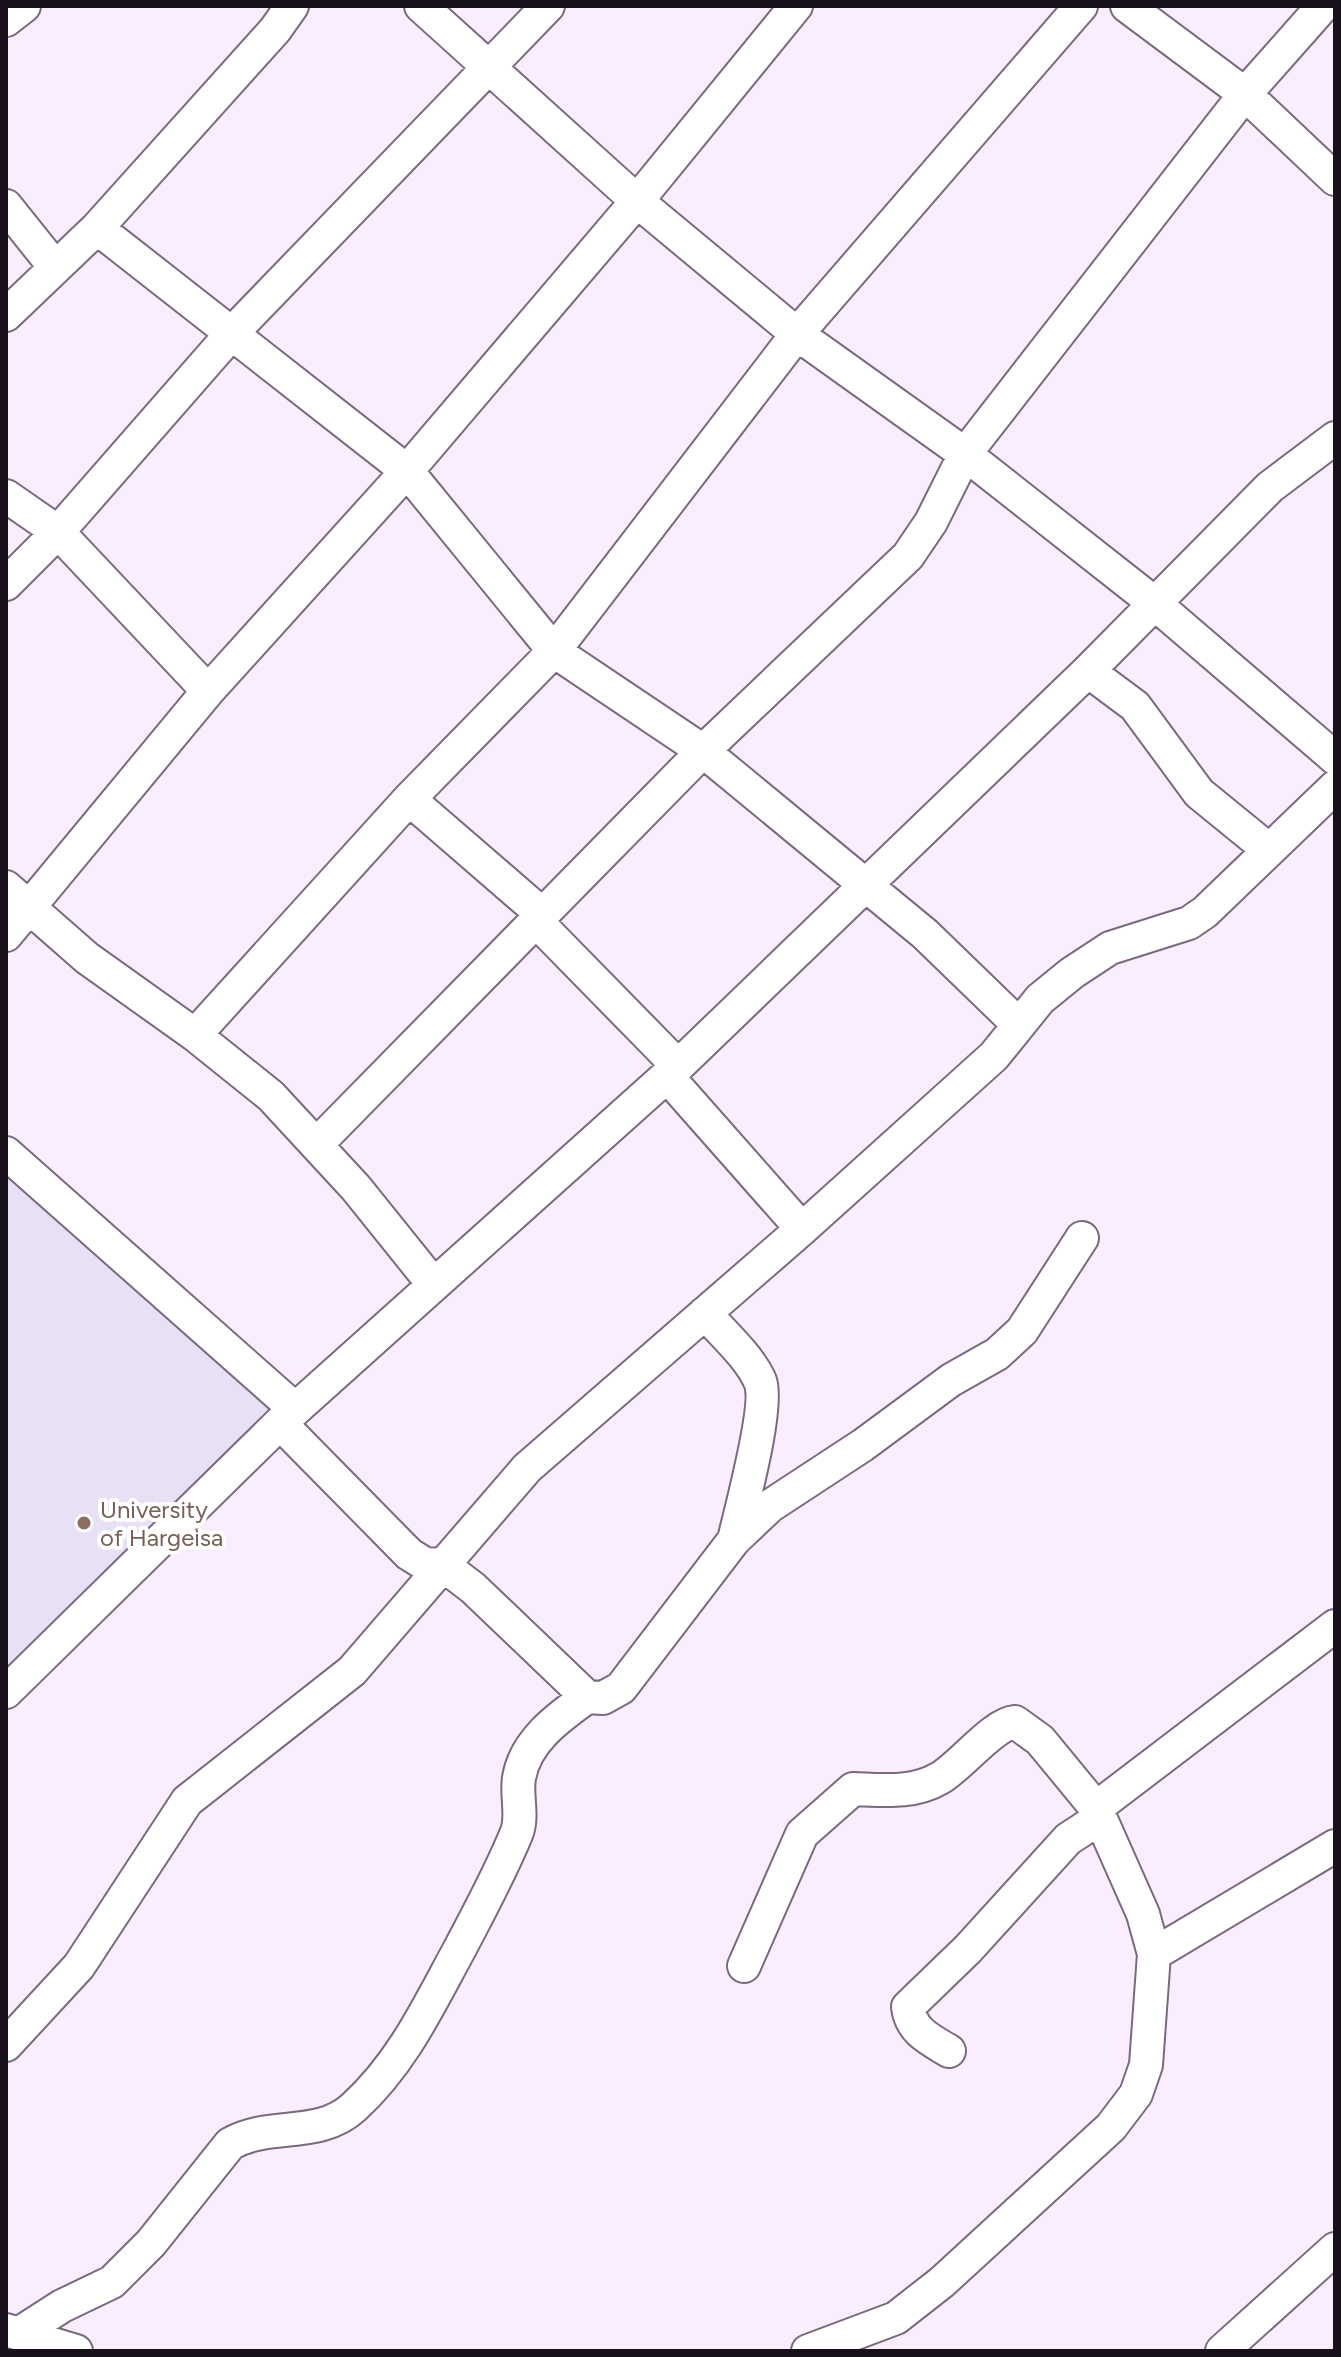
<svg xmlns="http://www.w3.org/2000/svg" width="1341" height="2357" font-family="Figtree,sans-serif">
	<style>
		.education { fill: #e8e0f5 }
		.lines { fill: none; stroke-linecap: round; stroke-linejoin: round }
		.minor-casing { stroke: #7b6881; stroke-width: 36 }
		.minor { stroke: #fff; stroke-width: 32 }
		.education-dot { fill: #8d6e63; stroke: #fff; stroke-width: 3 }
		.labels { text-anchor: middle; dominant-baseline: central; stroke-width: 8; stroke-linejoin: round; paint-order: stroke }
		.education-label { font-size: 24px; fill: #785e54; stroke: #fff; text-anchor: start }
	</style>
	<rect width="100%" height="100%" fill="#faedfe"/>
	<path class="education" d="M6,1177l269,232 -269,269z"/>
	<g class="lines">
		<g class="minor-casing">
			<path id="minor" d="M421,6l216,195 160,133 168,120 188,148 182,156
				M1127,6l118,88 90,85
				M6,20l18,-14
				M6,206l48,60
				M97,228l310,243 147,180 149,100 222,183 94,91
				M6,315l91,-87 178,-198 17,-24
				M6,496l52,36 150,159
				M6,584l52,-52 174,-199 316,-327
				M1088,671l47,35 64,87 70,57
				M409,799l133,115
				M6,887l81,71 108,77 76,61 85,92 78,97
				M535,920l143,146
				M6,935l202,-244 199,-220 230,-270 159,-195
				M195,1035l214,-236 145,-148 243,-317 284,-328
				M667,1076l135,153
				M317,1144l386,-393 205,-195 23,-34 34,-68 280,-360 78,-88
				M6,1153l289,256
				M705,1313c18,21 44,43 55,68 10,23 -19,129 -26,159
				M280,1423l129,131 16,10 18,1 30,23 114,109 16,1 18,-10 113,-148 36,-34 93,-61 88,-65 46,-26 25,-23 60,-93
				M6,1692l274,-269 398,-357 410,-395 182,-184 65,-49
				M1096,1808l239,-182
				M1154,1954l181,-108
				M744,1966l58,-132 51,-45c30,1 60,5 87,-11 21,-12 53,-54 75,-56l25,18 56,68 47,106 11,40 -8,111 -10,29 -25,33 -169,155 -46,36 -88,33
				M6,2045l73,-79 108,-165 165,-130 175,-203 275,-239 192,-173 46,-57 32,-26 38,-25 79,-25 16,-11 130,-125
				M949,2051c-20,-12 -38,-20 -41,-44l60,-58 100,-110 32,-21
				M6,2330l70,21
				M20,2333l42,-27 50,-24 39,-39 79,-99c39,-23 88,-4 124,-37 48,-44 74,-100 104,-155 21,-40 42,-78 59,-120 6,-17 -1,-37 2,-54 6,-37 40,-61 68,-81
				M1222,2351l113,-102"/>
		</g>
		<use href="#minor" class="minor"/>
	</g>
	<circle class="education-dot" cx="84" cy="1523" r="8"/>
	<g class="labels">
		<g class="education-label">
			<text x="100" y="1509">University<tspan x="100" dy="28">of Hargeisa</tspan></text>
		</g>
	</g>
	<rect width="1341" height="2357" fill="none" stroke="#18101a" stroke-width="16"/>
</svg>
